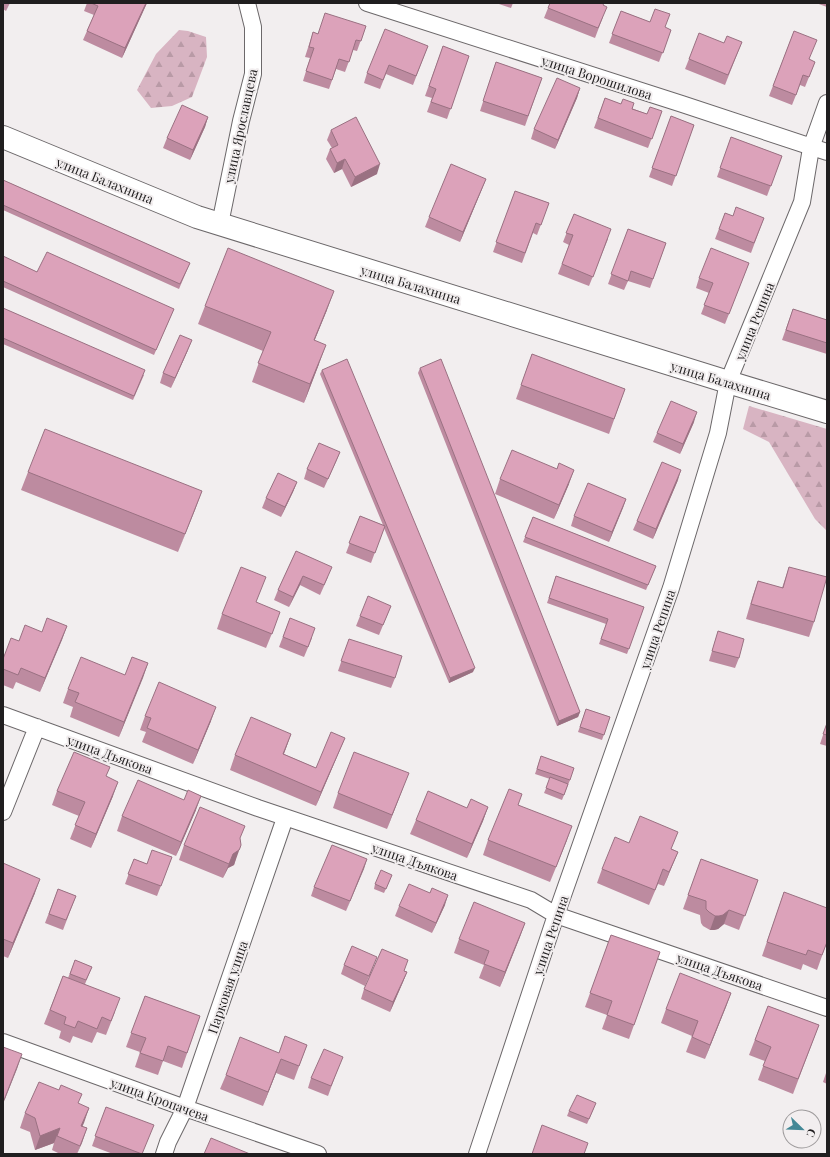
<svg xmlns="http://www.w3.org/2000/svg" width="830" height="1157" font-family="'Playfair Display',serif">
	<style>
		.forest { fill: url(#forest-firs) }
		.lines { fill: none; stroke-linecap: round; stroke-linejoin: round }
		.street-casing { stroke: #6c686a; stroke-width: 18 }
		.secondary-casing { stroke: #6c686a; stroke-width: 24 }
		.street { stroke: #fff; stroke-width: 16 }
		.secondary { stroke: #fff; stroke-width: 22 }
		.wall { fill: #bd8ba0 }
		.shaded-wall { fill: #9a7182 }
		.building { fill: #dca2ba; stroke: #9a7182 }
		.labels { text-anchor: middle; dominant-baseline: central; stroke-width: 4; stroke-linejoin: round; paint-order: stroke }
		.street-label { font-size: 13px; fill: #201e1f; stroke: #f2eeef }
	</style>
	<defs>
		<pattern id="forest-firs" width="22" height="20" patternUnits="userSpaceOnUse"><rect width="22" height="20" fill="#d8b4c2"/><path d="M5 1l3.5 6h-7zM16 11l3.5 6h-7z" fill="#b99aa6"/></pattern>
	</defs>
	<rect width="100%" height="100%" fill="#f2eeef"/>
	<path class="forest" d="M179,30l9,1 18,6 1,20 -15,40 -20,9 -21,2 -14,-18 19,-36z
		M749,406l78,23v102l-12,-12 -46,-77 -26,-13z"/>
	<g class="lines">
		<g class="street-casing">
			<path id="street" d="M367,3l315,101 145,48
				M220,224l21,-103 12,-47v-47l-6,-24
				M3,715l255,93 273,92 25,15 271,93
				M3,812l34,-85
				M3,1042l182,66 133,46
				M164,1154l4,-12 17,-34 100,-290
				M477,1154l79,-239 115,-327 47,-155 10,-51 74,-180 9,-54 16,-45"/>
		</g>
		<g class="secondary-casing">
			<path id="secondary" d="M3,137l194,80 531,165 99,30"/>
		</g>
		<use href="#street" class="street"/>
		<use href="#secondary" class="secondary"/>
	</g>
	<path class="wall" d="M3,3h7l-4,8 -3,-2z
		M87,3h60l-25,55 -39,-18 11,-25 -10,-4z
		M496,3h17l-2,5z
		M550,3l53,2v12l-8,21 -51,-20z
		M816,3h11v4z
		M621,11l50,19 -12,32 -50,-19z
		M366,26l-9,25 -4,-1 -8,22 -9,-3 -7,20 -26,-8 7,-23 -5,-1 8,-25 5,2z
		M794,31l16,29 5,2 -10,25 -5,-2 -8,20 -23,-9z
		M742,42l-17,43 -40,-16 4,-10 35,-16z
		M428,46l-15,39 -27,-11 -6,15 -16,-6 3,-10z
		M443,46l26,10 -22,63 -20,-7 5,-14 -7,-2z
		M496,62l46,16 -17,48 -45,-15z
		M580,88l-3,10 -22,51 -24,-10 3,-10z
		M605,98l42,16 15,-3 -14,37 -54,-20z
		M671,116l23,9 -22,61 -23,-9z
		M208,117l-3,10 -15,33 -27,-12 4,-10z
		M331,130l46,44 -26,13 -9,-18 -8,4 -8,-14 4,-10 2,-1 -5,-8z
		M731,137l51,19 -15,40 -50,-19z
		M486,179l-26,63 -35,-15 4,-10z
		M3,180l187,83 -11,26 -176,-79z
		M515,191l34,12 -12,32 -4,-2 -11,30 -29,-11z
		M725,213l8,3 31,2 -13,35 -36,-14z
		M574,214l34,25 -19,47 -31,-12 11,-29 -6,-3z
		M628,229l38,14 -16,45 -22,-7 -4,9 -16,-6z
		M3,256l34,16 137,37 -20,46 -151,-68z
		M749,263l-24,61 -24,-10 8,-21 -13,-5 3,-10z
		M205,306l122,4 -13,31 5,23 -15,39 -52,-21 11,-31 -65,-27z
		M3,308l141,67 -11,25 -130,-56z
		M793,309l34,11v34l-45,-14z
		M188,350l-17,38 -11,-5 3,-10z
		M532,354l93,35 -16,45 -93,-35z
		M420,368l160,344 -2,5 -21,9 -139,-353z
		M322,370l151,302 -24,11 -65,-155 -13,35 -25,-10 14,-37 23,9 -63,-151z
		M694,422l-14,32 -27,-12 4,-9z
		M340,452l-4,10 -12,26 -20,-9 3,-10z
		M28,472l174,19 -24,61 -157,-62z
		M500,479l69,5 -15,35 -59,-25z
		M678,480l-25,59 -20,-9 4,-9z
		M297,482l-4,10 -12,25 -19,-9 4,-10z
		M626,499l-17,43 -38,-16 3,-10z
		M533,517l123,49 -10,24 -123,-48z
		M296,551l32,26 -8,18 -20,-10 -11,22 -15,-7 4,-10z
		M789,567l25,55 -5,15 -63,-18 7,-24 5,-14 24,7z
		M556,576l88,31 -17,47 -28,-10 7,-20 -59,-21z
		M256,602l19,24 -9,22 -49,-19 5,-15z
		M391,606l-12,29 -23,-9 4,-10z
		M290,618l22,20 -8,19 -25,-10z
		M67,626l-27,66 -24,-10 -3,7 -10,-4v-26l16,-18 23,-9z
		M718,631l21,27 -4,10 -26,-7z
		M349,639l46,39 -4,10 -53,-17z
		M148,663l-29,74 -49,-20 3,-10 -10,-4 5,-14 57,-14z
		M586,709l24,8 -8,23 -24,-8z
		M145,716l66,5 -18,43 -51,-22 4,-10 -6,-2z
		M827,723v23l-7,-2z
		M291,734l-7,20 32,14 29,-30 -6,14 -23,54 -86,-36 5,-15z
		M541,756l29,24 -8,20 -18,-7 6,-14 -15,-5z
		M106,776l7,20 -22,52 -21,-9 9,-23 -27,-11 5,-14z
		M403,788l-16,41 -54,-21 5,-15z
		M184,800l12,10 -20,46 -59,-25 5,-15z
		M519,805l48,35 -17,42 -67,-27 5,-15z
		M488,807l-5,14 -16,37 -57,-24 6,-14 51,-12z
		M240,839l-5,23 -1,3 -6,3 -5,10 -44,-18 5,-15z
		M629,843l43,6 6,3 -14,34 -6,-2 -9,21 -52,-22 5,-14z
		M172,857l-15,39 -32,-12 9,-25 13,5z
		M367,859l-21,52 -35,-15 3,-9z
		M701,859l57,21 -19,50 -15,-6 -6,5 -4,1h-4l-7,-4 -2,-3 -1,-8 -17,-6z
		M3,863l32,30 -27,65 -5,-2z
		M390,880l-6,13 -10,-4 1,-5z
		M58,889l18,7 -13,34 -18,-7z
		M784,892l43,50 -10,28 -14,-6 -2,6 -39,-14z
		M430,893l15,12 -13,28 -37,-17 4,-10z
		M525,923l-25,64 -21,-9 5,-13 -30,-12 5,-14z
		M611,935l49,17 -31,87 -27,-10 5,-14 -22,-8z
		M75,960l17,7 -7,17 30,28 -9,23 -9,-3 -5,11 -19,-7 -3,7 -11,-5 2,-7 -17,-7 19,-48 5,2z
		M344,965l29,2 -8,19 -24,-12z
		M404,971l3,1 -4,10 -13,30 -29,-13 3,-10z
		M731,993l-26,66 -19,-7 6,-16 -31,-13 5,-14z
		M145,996l55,20 -18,52 -19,-7 -5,14 -23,-8 5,-15 -14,-5z
		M768,1006l51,19 -26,69 -35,-14 7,-19 -16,-6z
		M307,1045l-13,35 -18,-7 -13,33 -43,-17 6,-14 53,-22z
		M339,1066l-11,30 -20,-8 3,-10z
		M827,1070v14l-4,-2z
		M59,1090l19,14 11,4 -7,18 5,2 -10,26h-17l-8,-4 2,-7 -19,7 -5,-18 -10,-4 5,-15z
		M106,1107l37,47h-30l-21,-8z
		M594,1108l-7,16 -20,-8 2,-5z"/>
	<path class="shaded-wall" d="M146,3h1l-25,55 3,-10z
		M580,88l-3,10 -22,51 3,-9z
		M208,117l-3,10 -15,33 3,-10z
		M345,159l-3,10 -8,4 3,-10z
		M380,164l-3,10 -26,13 4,-10z
		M486,179l-4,10 -22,53 3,-10z
		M334,291l-7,19 -20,49 7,-19z
		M192,340l-4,10 -17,38 4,-10z
		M326,345l-7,19 -15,39 6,-19z
		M697,412l-3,10 -14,32 3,-10z
		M574,470l-5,14 -15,35 5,-14z
		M681,470l-3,10 -25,59 3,-10z
		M297,482l-4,10 -12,25 4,-10z
		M202,491l-7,19 -17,42 7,-18z
		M626,499l-3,9 -14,34 3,-10z
		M303,576l-3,9 -11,22 4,-10z
		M67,626l-5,14 -22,52 5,-14z
		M148,663l-5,15 -24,59 5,-15z
		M475,668l-2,4 -24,11 1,-5z
		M216,707l-5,14 -18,43 5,-14z
		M580,712l-2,5 -21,9 2,-5z
		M291,734l-5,14 -8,20 5,-14z
		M345,738l-6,14 -23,54 5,-14z
		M409,773l-6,15 -16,41 5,-14z
		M118,782l-5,14 -22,52 5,-14z
		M201,796l-5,14 -20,46 5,-14z
		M488,807l-5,14 -16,37 5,-14z
		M572,826l-5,14 -17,42 6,-15z
		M240,848l-5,14 -1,3 -6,3 -5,10 10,-24z
		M678,852l-6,14 -8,20 5,-14z
		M367,859l-3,10 -18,42 4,-10z
		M40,879l-5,14 -27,65 5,-15z
		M448,895l-3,10 -13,28 4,-10z
		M729,910l-5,14 -6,5 -4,1h-4l5,-14z
		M525,923l-5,14 -20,50 5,-15z
		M407,972l-4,10 -13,30 3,-10z
		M731,993l-5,14 -21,52 5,-14z
		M22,1054l-5,15 -14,35 1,-4z
		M281,1059l-5,14 -13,33 5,-14z
		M89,1108l-5,15 -8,17 5,-14z
		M60,1128l-6,15 -19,7 5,-14z
		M87,1128l-5,15 -5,11 3,-8z"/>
	<path class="building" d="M91,3h55l-21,45 -38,-17 11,-25z
		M550,3h54l-1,2 4,2 -9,21 -50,-20z
		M655,9l15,5 -5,13 6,3 -8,23 -51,-19 9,-23 29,11z
		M325,13l41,13 -5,15 -5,-1 -7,22 -10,-3 -7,21 -26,-9 8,-23 -5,-1 4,-15 5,2z
		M385,29l43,17 -12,30 -27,-11 -6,15 -16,-7z
		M794,31l23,9 -8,19 6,3 -6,15 -6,-2 -7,20 -23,-9z
		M699,33l25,10 3,-7 15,6 -14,33 -39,-16z
		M443,46l26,10 -18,53 -20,-7 5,-13 -7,-3z
		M496,62l46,16 -14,38 -45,-15z
		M557,78l23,10 -22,52 -24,-11z
		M605,98l16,6 2,-5 11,4 -2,6 15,5 3,-7 12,4 -10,28 -54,-21z
		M182,105l26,12 -15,33 -26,-12z
		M671,116l23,9 -18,51 -24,-8z
		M356,117l24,47 -25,13 -10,-18 -8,4 -7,-14 8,-4 -7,-15z
		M731,137l51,19 -11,30 -51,-18z
		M451,164l35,15 -23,53 -34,-15z
		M3,180l187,83 -10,21 -177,-79z
		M515,191l34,12 -8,22 -5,-2 -11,30 -29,-11z
		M736,207l28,11 -10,25 -35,-14 6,-16 8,3z
		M574,214l37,15 -18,48 -31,-13 11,-29 -7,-2z
		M628,229l38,14 -13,36 -22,-8 -3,10 -17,-7z
		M228,248l106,43 -20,49 12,5 -16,39 -52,-21 13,-31 -66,-26z
		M711,248l38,15 -20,51 -25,-9 9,-22 -14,-5z
		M47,252l127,57 -18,41 -153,-69v-25l34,16z
		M3,308l142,62 -11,26 -131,-58z
		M793,309l34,11v23l-41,-13z
		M180,335l12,5 -17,38 -12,-5z
		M532,354l93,35 -11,30 -93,-34z
		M347,359l128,309 -25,10 -128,-308z
		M441,359l139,353 -21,9 -139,-353z
		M671,401l26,11 -14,32 -26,-11z
		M45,429l157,62 -17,43 -157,-62z
		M319,443l21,9 -12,27 -21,-10z
		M512,450l45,19 2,-6 15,7 -15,35 -59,-26z
		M662,462l19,8 -25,59 -19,-8z
		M278,473l19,9 -12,25 -19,-9z
		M588,483l38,16 -14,33 -38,-16z
		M360,516l25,10 -10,27 -26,-10z
		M533,517l123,49 -8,19 -123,-48z
		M296,551l36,16 -8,18 -21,-9 -10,21 -15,-7z
		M241,567l25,10 -10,25 24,10 -8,22 -50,-20z
		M789,567l38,10 -13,45 -63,-18 7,-23 25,7z
		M556,576l88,31 -15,42 -28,-10 7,-20 -59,-21z
		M368,596l23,10 -8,19 -23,-9z
		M47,618l20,8 -22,52 -24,-10 -3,7 -15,-6v-10l8,-21 8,3 6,-16 17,7z
		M290,618l25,10 -7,19 -25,-10z
		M718,631l26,8 -5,19 -27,-7z
		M349,639l53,17 -7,22 -54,-17z
		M81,657l44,18 7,-18 16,6 -24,59 -49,-20 4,-9 -11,-4z
		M159,682l57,25 -18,43 -51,-22 4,-10 -6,-2z
		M586,709l24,8 -6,18 -24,-8z
		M251,717l40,17 -8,20 33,14 15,-36 14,6 -24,54 -86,-37z
		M827,723v12l-4,-1z
		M74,752l36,15 -4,9 12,6 -22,52 -21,-9 10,-23 -28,-11z
		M354,752l55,21 -17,42 -54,-22z
		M541,756l33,12 -4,12 -33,-11z
		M550,777l18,7 -4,11 -18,-7z
		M138,780l46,20 4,-10 13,6 -20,46 -59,-26z
		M509,789l13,5 -4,11 54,21 -16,41 -68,-27z
		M428,791l39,17 4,-9 17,8 -16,37 -56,-24z
		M200,807l45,19 -5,12 1,7 -1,3 -1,2 -6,4 -4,10 -45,-19z
		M640,816l38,16 -7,17 7,3 -9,20 -6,-3 -8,21 -53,-21 13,-32 14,6z
		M332,845l35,14 -17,42 -36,-14z
		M152,850l20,7 -11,29 -33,-12 6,-15 13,5z
		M701,859l57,21 -13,36 -16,-6 -6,5 -4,1h-4l-6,-4 -3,-3v-8l-18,-6z
		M3,863l37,16 -27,64 -10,-4z
		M381,870l11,5 -6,14 -11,-5z
		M409,884l21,9 2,-5 16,7 -12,28 -37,-17z
		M58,889l18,7 -10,24 -17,-6z
		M784,892l43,16v34l-5,13 -14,-5 -2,5 -39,-13z
		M474,902l51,21 -20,49 -21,-8 5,-13 -30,-12z
		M611,935l49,17 -26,73 -27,-10 5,-14 -22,-8z
		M352,946l25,11 -8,19 -25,-11z
		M382,949l26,11 -4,11 3,1 -14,30 -29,-13z
		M75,960l17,7 -6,13 -16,-6z
		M680,973l51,20 -21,52 -18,-8 6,-16 -32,-12z
		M63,976l57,22 -9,23 -9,-4 -5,12 -19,-8 -3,7 -11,-4 2,-7 -16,-7z
		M145,996l55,20 -13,37 -19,-7 -5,15 -23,-8 6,-15 -15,-5z
		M768,1006l51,19 -21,54 -35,-13 8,-19 -16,-7z
		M285,1036l22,9 -8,21 -18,-7 -13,33 -42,-17 14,-38 39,16z
		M3,1047l19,7 -18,46h-1z
		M324,1049l19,8 -12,29 -20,-8z
		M39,1082l20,8 2,-5 21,9 -4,9 11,5 -8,18 6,2 -7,18 -23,-10 3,-8 -20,8 -5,-18 -10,-5z
		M577,1095l19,8 -7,16 -20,-8z
		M106,1107l48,18 -12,29 -47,-18z
		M542,1125l46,18 -4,11h-52z
		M211,1138l39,16h-46z"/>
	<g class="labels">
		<g class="street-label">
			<text transform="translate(597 77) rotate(18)">улица Ворошилова</text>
			<text transform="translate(240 126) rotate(-78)">улица Ярославцева</text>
			<text transform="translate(105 180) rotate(22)">улица Балахнина</text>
			<text transform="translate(411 284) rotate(17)">улица Балахнина</text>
			<text transform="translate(754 321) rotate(-68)">улица Репина</text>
			<text transform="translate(721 380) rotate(17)">улица Балахнина</text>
			<text transform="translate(657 629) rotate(-71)">улица Репина</text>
			<text transform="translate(110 754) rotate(20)">улица Дъякова</text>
			<text transform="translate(415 861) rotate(19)">улица Дъякова</text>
			<text transform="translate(550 935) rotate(-71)">улица Репина</text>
			<text transform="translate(720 971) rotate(19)">улица Дъякова</text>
			<text transform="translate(227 987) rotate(-71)">Парковая улица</text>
			<text transform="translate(160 1099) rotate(20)">улица Кропачева</text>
		</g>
	</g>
	<rect width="830" height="1157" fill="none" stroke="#201e1f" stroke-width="8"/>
	<g transform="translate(802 1129) rotate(113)"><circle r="19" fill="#f2eeef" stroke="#9e9b9c"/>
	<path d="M0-3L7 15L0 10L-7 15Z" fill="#438896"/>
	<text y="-6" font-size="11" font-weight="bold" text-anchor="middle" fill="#201e1f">С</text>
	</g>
</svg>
